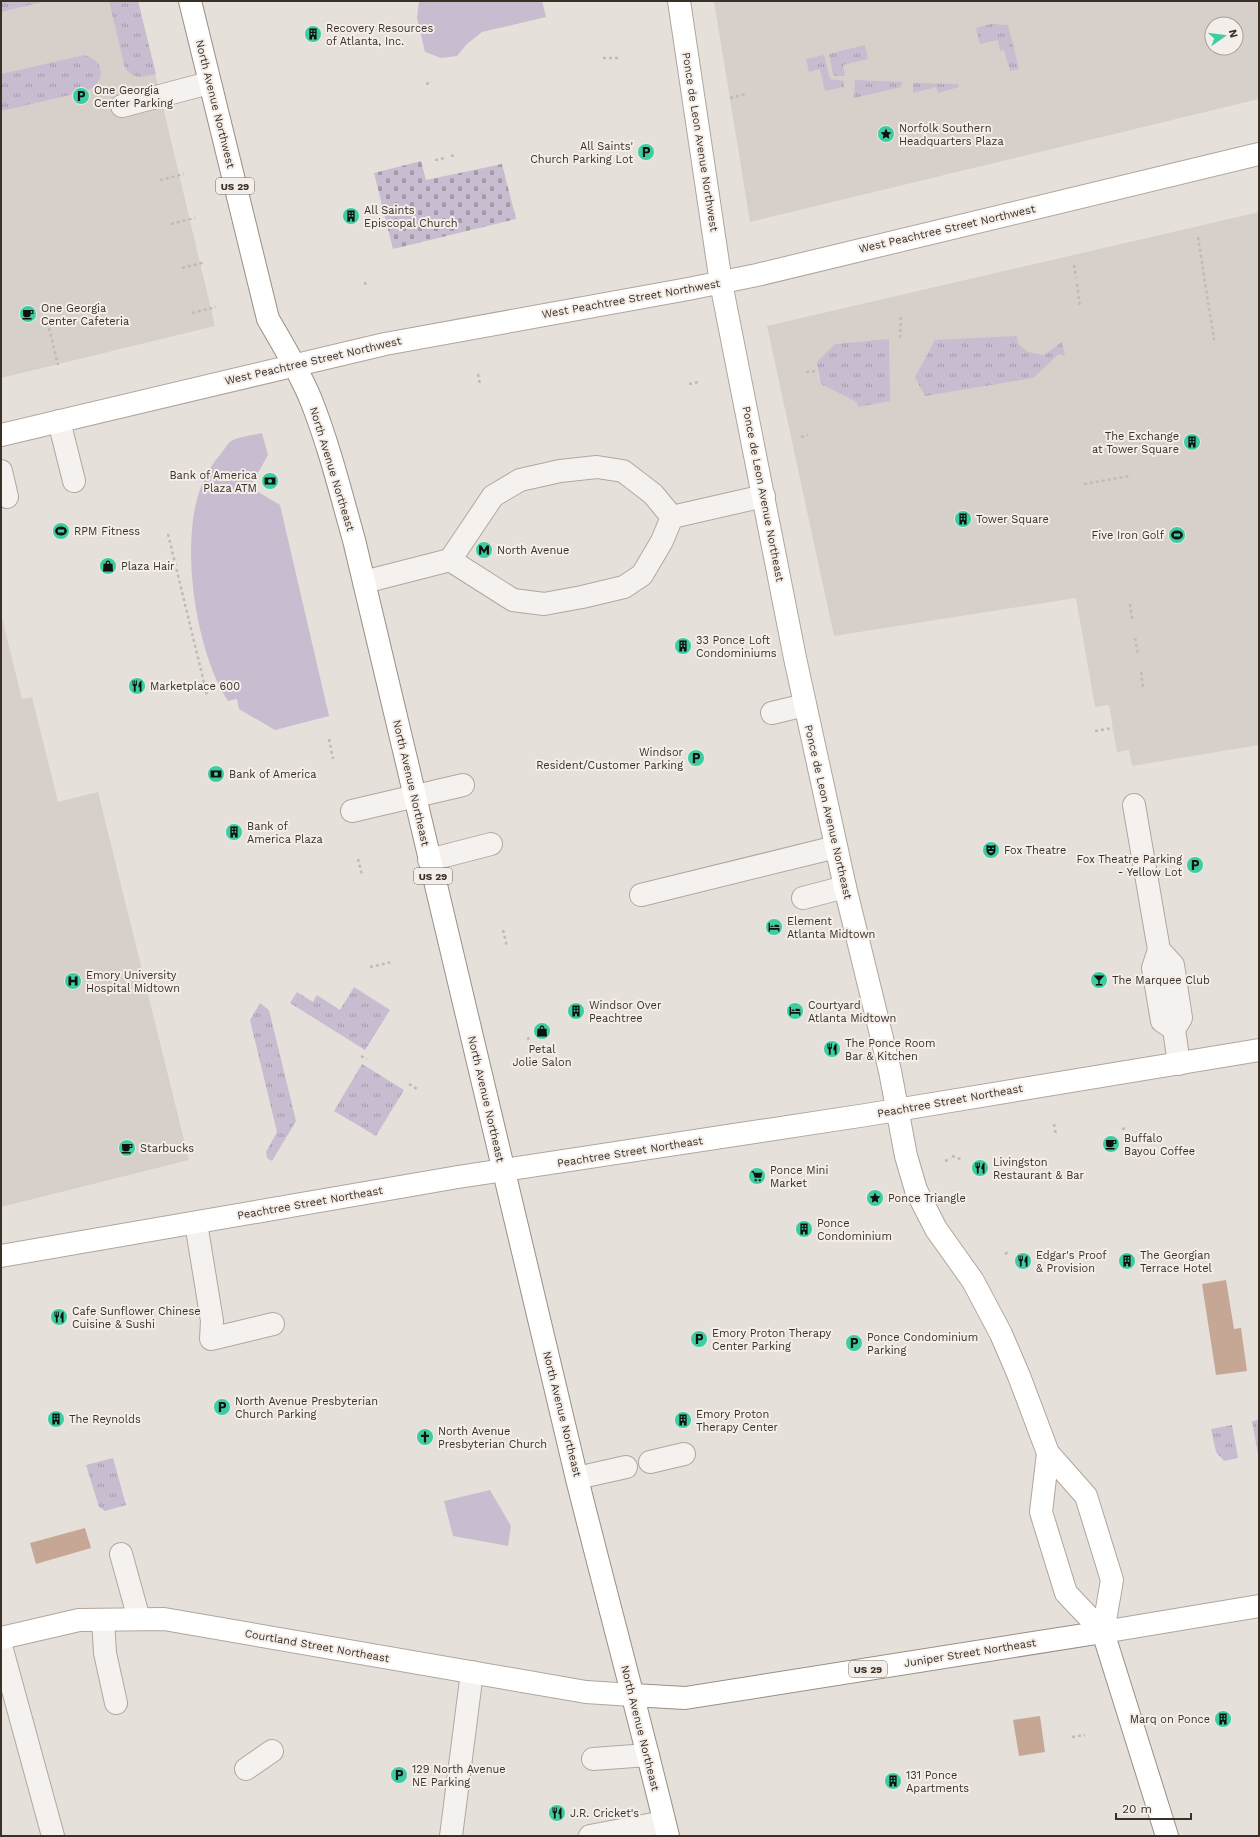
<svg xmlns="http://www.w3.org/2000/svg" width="1260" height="1837" font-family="'Work Sans',sans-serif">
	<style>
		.built { fill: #d7cfc9; fill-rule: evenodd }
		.grass { fill: url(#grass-tufts) }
		.cemetery { fill: url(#cemetery-stones) }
		.park { fill: #c8bcd0 }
		.water { fill: #c6a795 }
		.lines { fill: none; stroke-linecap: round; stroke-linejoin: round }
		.minor-casing { stroke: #afa8a1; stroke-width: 24 }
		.major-casing { stroke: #b1a59b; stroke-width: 24 }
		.highway-casing { stroke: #9c8e83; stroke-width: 24 }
		.path { stroke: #c0bbb6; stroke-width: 2.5; stroke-dasharray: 3 3; stroke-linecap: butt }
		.minor { stroke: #f4f1ee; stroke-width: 22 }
		.major { stroke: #fff; stroke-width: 22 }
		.highway { stroke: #fff; stroke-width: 22 }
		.labels { text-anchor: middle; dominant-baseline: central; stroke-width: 4; stroke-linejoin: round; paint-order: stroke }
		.shield { fill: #f4eeea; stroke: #726960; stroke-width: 1 }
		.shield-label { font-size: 10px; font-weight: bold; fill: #3b3025 }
		.poi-label { font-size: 11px; fill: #3b3025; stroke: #f4eeea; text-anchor: start }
		.street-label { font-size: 11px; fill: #3b3025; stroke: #f4eeea }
	</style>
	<defs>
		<pattern id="grass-tufts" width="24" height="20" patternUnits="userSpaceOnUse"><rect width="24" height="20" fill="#c8bcd0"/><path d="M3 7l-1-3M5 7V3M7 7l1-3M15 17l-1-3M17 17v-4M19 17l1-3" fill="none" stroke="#a499a9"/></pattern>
		<pattern id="cemetery-stones" width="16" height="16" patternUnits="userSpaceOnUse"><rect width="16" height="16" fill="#c8bcd0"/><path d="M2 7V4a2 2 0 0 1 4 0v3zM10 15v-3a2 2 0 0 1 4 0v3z" fill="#a499a9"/></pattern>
	</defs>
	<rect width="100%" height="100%" fill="#e6e0db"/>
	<path class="built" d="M1,1h137l77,325 -214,52z
		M714,1h545v98l-509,123zM1212,24h24v24h-24z
		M1259,212v533l-127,21 -3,-16 -12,2 -8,-47 -14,2 -19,-109 -242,38 -67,-310z
		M1,614l21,85 10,-2 26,105 40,-10 91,368 -188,47z"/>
	<path class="grass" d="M1,1h45l-45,11z
		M109,1h29l18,73c-15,3 -20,6 -31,-6z
		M991,24l17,1 11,44 -9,2 -6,-21 -4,1 -2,-11 -18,4 -4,-16z
		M865,45l3,14 -25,6 2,11h-10l-2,-2 -4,-20z
		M84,55c21,6 23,26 3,36l-86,20v-37z
		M824,55l6,24 14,2v6l-19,4 -5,-22 -11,3 -3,-13z
		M855,80l47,2 -1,5 -47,11z
		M913,83l45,1 1,3 -21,6 -2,-6 -23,6z
		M1017,336l1,8 10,8 16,3 18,-13 3,14 -6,-2 -26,24 -108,18 -10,-19 20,-37z
		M889,339l1,62 -32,6 -1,-5 -36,-18 -4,-22 18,-18z
		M354,987l36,23 -25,40 -75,-47 7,-11 16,10 4,-7 23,15z
		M260,1003l9,7 27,111 -24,40 -5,-3 -1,-6 11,-20 -27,-112z
		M362,1064l42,26 -28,46 -42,-25z
		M1259,1420v34h-1l-6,-33z
		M1232,1425l6,33 -14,3 -8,-9 -5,-23z
		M113,1458l13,47 -21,6 -6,-4 -13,-42z"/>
	<path class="cemetery" d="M421,161l5,19 76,-16 14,55 -123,30 -19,-76z"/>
	<path class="park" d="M419,1h123l4,16 -64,15 -15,12 -10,12 -16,2 -16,-6 -8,-34z
		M262,433l6,22 -18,32 30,18 49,211 -54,14 -36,-21 -2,-10 -9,2c-33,-50 -50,-164 -25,-219 4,-9 10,-19 16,-26 4,-4 7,-11 11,-14 6,-5 25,-7 32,-9z
		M490,1490l21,36 -3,20 -55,-10 -9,-35z"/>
	<path class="water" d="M1226,1280l8,49 7,-1 6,43 -31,4 -14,-91z
		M85,1528l6,20 -55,16 -6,-21z
		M1040,1716l5,36 -26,4 -6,-36z"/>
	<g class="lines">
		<g class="minor-casing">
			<path id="minor" d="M122,106l87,-23
				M59,421l15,60
				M1,471l6,26
				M672,517l92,-21
				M450,560l63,40 31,4 38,-7 42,-10 18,-12 20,-34 10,-24
				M364,582l86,-22 43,-64 27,-16 40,-9 37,-4 26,4 30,23 19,23
				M772,713l33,-8
				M1134,805l25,145 -6,18 9,53 12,8
				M352,811l111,-26
				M429,860l62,-16
				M641,895l195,-48
				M803,898l42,-11
				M1159,950l14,15 8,53 -7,11 5,35
				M196,1223l16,98 -1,18 62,-15
				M650,1462l34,-8
				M577,1478l49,-11
				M121,1554l18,65
				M103,1620l2,33 11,50
				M1,1646l52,190
				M593,1759l55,-4
				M246,1769l26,-18
				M451,1836l21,-164
				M590,1836l74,-14"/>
		</g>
		<g class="major-casing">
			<path id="major" d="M679,1l42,282 74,375 50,229 45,184 16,85 10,34 20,39 37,52 28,53 18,42 29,77 38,43 26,84 -9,52
				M1,435l384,-91 303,-55 69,-14 502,-121
				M1,1256l457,-79 408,-62 393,-65
				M1048,1453l-7,59 25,81 37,39
				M1103,1632l156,-26
				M1,1638l78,-18 85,-1 422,73 47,3"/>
		</g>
		<g class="highway-casing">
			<path id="highway" d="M190,1l78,318c15,26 31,52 43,81 18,45 30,94 43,140 75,313 147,627 223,939 30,119 62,238 91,357
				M633,1695l52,3 418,-66 64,204"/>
		</g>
		<path class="path" d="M603,58h17
			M426,84l6,-2
			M730,98l16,-4
			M451,156l5,-1
			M435,160l10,-2
			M160,180l24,-6
			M502,181l5,-3
			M479,194l7,-4
			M171,224l24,-6
			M1198,237l16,103
			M1074,265l2,13
			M182,268l23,-6
			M365,282l1,6
			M1077,284l3,23
			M192,313l24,-6
			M49,328l9,37
			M900,338l1,-24
			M806,372l12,-1
			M478,374l2,11
			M689,384l9,-2
			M801,437l7,-2
			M1084,484l46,-8
			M168,534l39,161
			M1130,604l2,15
			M1135,638l3,16
			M1141,672l2,16
			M1095,731l18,-3
			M329,739l4,20
			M358,859l4,16
			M503,930l4,17
			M370,967l22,-5
			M528,1037l2,10
			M361,1056l6,3
			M409,1084l8,5
			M1054,1124l2,11
			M1122,1129l4,-1
			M952,1156l11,4
			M945,1161l6,-2
			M1005,1254l3,-2
			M1072,1737l13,-2"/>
		<use href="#minor" class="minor"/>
		<use href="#major" class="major"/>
		<use href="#highway" class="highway"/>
	</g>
	<defs>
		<g id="building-disc" transform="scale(0.9)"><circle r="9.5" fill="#3ecda1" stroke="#f4eeea"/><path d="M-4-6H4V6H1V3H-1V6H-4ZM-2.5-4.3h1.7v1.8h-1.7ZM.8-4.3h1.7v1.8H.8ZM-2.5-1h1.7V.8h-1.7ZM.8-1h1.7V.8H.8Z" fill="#111"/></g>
		<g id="parking-disc" transform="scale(0.9)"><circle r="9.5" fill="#3ecda1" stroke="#f4eeea"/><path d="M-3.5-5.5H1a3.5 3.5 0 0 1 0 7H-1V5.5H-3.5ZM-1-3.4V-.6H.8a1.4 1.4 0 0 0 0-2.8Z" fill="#111"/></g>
		<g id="sight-disc" transform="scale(0.9)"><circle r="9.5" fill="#3ecda1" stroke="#f4eeea"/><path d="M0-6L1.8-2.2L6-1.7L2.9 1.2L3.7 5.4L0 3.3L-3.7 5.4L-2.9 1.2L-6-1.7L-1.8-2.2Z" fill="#111"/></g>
		<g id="cafe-disc" transform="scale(0.9)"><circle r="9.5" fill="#3ecda1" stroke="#f4eeea"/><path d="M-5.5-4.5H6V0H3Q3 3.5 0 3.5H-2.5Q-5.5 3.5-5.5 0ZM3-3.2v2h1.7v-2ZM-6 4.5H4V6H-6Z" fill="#111"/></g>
		<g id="bank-disc" transform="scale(0.9)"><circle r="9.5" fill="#3ecda1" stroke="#f4eeea"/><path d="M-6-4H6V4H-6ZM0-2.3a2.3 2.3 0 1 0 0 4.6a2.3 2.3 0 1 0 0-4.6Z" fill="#111"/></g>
		<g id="stadium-disc" transform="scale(0.9)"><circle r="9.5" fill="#3ecda1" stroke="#f4eeea"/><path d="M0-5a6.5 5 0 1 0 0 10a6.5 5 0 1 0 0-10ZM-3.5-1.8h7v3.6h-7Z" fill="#111"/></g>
		<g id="metro-disc" transform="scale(0.9)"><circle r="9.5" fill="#3ecda1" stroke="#f4eeea"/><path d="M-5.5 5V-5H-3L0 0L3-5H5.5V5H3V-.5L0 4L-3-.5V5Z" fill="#111"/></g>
		<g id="shop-disc" transform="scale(0.9)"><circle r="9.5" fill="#3ecda1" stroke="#f4eeea"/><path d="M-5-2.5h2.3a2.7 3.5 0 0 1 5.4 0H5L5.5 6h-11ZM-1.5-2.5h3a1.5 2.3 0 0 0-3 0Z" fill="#111"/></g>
		<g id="restaurant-disc" transform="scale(0.9)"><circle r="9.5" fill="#3ecda1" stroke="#f4eeea"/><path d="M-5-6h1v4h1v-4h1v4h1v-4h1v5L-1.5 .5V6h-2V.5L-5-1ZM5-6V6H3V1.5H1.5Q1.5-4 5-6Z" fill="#111"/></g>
		<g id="theatre-disc" transform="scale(0.9)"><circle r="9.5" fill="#3ecda1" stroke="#f4eeea"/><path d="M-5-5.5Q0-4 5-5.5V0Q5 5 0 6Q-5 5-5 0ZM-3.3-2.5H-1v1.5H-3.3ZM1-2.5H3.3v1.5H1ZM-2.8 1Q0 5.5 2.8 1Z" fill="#111"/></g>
		<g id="hotel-disc" transform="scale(0.9)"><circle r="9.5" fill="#3ecda1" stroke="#f4eeea"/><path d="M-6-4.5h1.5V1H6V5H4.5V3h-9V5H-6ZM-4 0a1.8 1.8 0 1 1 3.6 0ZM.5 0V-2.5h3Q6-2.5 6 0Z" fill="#111"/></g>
		<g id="bar-disc" transform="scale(0.9)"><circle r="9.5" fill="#3ecda1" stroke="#f4eeea"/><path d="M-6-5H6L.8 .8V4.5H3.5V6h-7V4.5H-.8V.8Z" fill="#111"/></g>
		<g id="hospital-disc" transform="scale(0.9)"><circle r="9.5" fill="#3ecda1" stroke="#f4eeea"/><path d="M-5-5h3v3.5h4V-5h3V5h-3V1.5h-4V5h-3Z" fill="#111"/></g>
		<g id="supermarket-disc" transform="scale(0.9)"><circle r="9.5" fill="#3ecda1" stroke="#f4eeea"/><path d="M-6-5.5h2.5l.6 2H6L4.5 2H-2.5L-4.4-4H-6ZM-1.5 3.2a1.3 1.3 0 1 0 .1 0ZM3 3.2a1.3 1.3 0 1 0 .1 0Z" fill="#111"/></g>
		<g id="church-disc" transform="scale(0.9)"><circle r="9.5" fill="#3ecda1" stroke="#f4eeea"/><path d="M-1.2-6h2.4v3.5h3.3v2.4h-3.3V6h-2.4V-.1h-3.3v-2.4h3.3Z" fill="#111"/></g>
	</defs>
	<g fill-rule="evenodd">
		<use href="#building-disc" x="313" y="34"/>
		<use href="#parking-disc" x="81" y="96"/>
		<use href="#sight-disc" x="886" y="134"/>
		<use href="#parking-disc" x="646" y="152"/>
		<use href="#building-disc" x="351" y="216"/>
		<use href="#cafe-disc" x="28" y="314"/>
		<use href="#building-disc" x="1192" y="442"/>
		<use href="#bank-disc" x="270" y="481"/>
		<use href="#building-disc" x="963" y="519"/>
		<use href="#stadium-disc" x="61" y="531"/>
		<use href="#stadium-disc" x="1177" y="535"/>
		<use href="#metro-disc" x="484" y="550"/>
		<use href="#shop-disc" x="108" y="566"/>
		<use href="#building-disc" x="683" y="646"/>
		<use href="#restaurant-disc" x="137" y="686"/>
		<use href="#parking-disc" x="696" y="758"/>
		<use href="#bank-disc" x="216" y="774"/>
		<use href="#building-disc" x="234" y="832"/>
		<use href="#theatre-disc" x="991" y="850"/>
		<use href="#parking-disc" x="1195" y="865"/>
		<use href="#hotel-disc" x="774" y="927"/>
		<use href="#bar-disc" x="1099" y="980"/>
		<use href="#hospital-disc" x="73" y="981"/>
		<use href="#building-disc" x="576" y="1011"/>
		<use href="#hotel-disc" x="795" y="1011"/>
		<use href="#shop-disc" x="542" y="1031"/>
		<use href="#restaurant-disc" x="832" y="1049"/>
		<use href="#cafe-disc" x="1111" y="1144"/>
		<use href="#cafe-disc" x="127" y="1148"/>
		<use href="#restaurant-disc" x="980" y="1168"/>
		<use href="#supermarket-disc" x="757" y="1176"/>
		<use href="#sight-disc" x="875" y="1198"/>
		<use href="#building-disc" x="804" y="1229"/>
		<use href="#restaurant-disc" x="1023" y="1261"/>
		<use href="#building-disc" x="1127" y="1261"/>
		<use href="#restaurant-disc" x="59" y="1317"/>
		<use href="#parking-disc" x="699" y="1339"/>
		<use href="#parking-disc" x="854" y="1343"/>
		<use href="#parking-disc" x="222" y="1407"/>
		<use href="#building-disc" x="56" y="1419"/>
		<use href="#building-disc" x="683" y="1420"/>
		<use href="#church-disc" x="425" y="1437"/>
		<use href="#building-disc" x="1223" y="1719"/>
		<use href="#parking-disc" x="399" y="1775"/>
		<use href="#building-disc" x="893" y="1781"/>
		<use href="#restaurant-disc" x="557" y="1813"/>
	</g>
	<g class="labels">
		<g class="shield">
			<rect x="216" y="178" width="38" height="16" rx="3"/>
			<rect x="414" y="868" width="38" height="16" rx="3"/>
			<rect x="849" y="1661" width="38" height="16" rx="3"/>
		</g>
		<g class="shield-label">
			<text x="235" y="186">US 29</text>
			<text x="433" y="876">US 29</text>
			<text x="868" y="1669">US 29</text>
		</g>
		<g class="poi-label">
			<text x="326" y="28">Recovery Resources<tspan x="326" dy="13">of Atlanta, Inc.</tspan></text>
			<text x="94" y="90">One Georgia<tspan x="94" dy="13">Center Parking</tspan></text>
			<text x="899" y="128">Norfolk Southern<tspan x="899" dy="13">Headquarters Plaza</tspan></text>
			<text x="633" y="146" text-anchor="end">All Saints'<tspan x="633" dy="13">Church Parking Lot</tspan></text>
			<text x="364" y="210">All Saints<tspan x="364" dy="13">Episcopal Church</tspan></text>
			<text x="41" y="308">One Georgia<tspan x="41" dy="13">Center Cafeteria</tspan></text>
			<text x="1179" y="436" text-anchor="end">The Exchange<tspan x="1179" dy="13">at Tower Square</tspan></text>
			<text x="257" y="475" text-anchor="end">Bank of America<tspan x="257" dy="13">Plaza ATM</tspan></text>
			<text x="976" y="519">Tower Square</text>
			<text x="74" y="531">RPM Fitness</text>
			<text x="1164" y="535" text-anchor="end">Five Iron Golf</text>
			<text x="497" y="550">North Avenue</text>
			<text x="121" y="566">Plaza Hair</text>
			<text x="696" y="640">33 Ponce Loft<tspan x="696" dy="13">Condominiums</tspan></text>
			<text x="150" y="686">Marketplace 600</text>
			<text x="683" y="752" text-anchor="end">Windsor<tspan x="683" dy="13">Resident/Customer Parking</tspan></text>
			<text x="229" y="774">Bank of America</text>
			<text x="247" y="826">Bank of<tspan x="247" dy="13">America Plaza</tspan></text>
			<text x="1004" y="850">Fox Theatre</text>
			<text x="1182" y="859" text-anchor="end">Fox Theatre Parking<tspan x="1182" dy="13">- Yellow Lot</tspan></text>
			<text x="787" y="921">Element<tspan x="787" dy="13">Atlanta Midtown</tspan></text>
			<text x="86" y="975">Emory University<tspan x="86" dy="13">Hospital Midtown</tspan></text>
			<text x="1112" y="980">The Marquee Club</text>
			<text x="589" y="1005">Windsor Over<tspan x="589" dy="13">Peachtree</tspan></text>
			<text x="808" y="1005">Courtyard<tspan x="808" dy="13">Atlanta Midtown</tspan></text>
			<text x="845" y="1043">The Ponce Room<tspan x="845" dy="13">Bar &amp; Kitchen</tspan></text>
			<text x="542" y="1049" text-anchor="middle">Petal<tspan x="542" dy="13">Jolie Salon</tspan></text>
			<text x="1124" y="1138">Buffalo<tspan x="1124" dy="13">Bayou Coffee</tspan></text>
			<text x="140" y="1148">Starbucks</text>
			<text x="993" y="1162">Livingston<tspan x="993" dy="13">Restaurant &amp; Bar</tspan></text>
			<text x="770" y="1170">Ponce Mini<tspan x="770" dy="13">Market</tspan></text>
			<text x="888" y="1198">Ponce Triangle</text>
			<text x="817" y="1223">Ponce<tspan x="817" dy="13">Condominium</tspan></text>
			<text x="1036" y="1255">Edgar's Proof<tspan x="1036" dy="13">&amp; Provision</tspan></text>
			<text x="1140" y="1255">The Georgian<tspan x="1140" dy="13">Terrace Hotel</tspan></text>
			<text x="72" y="1311">Cafe Sunflower Chinese<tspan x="72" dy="13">Cuisine &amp; Sushi</tspan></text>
			<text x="712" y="1333">Emory Proton Therapy<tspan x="712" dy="13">Center Parking</tspan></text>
			<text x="867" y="1337">Ponce Condominium<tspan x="867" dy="13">Parking</tspan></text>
			<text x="235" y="1401">North Avenue Presbyterian<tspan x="235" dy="13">Church Parking</tspan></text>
			<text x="696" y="1414">Emory Proton<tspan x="696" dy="13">Therapy Center</tspan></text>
			<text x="69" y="1419">The Reynolds</text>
			<text x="438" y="1431">North Avenue<tspan x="438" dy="13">Presbyterian Church</tspan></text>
			<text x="1210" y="1719" text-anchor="end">Marq on Ponce</text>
			<text x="412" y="1769">129 North Avenue<tspan x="412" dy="13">NE Parking</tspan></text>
			<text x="906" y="1775">131 Ponce<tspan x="906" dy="13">Apartments</tspan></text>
			<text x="570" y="1813">J.R. Cricket's</text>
		</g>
		<g class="street-label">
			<text transform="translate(215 104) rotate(76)">North Avenue Northwest</text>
			<text transform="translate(700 142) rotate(81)">Ponce de Leon Avenue Northwest</text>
			<text transform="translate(947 229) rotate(-13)">West Peachtree Street Northwest</text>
			<text transform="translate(631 299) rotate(-10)">West Peachtree Street Northwest</text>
			<text transform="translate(313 361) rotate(-13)">West Peachtree Street Northwest</text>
			<text transform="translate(332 469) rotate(73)">North Avenue Northeast</text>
			<text transform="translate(763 494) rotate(79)">Ponce de Leon Avenue Northeast</text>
			<text transform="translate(411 783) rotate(77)">North Avenue Northeast</text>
			<text transform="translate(828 812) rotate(77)">Ponce de Leon Avenue Northeast</text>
			<text transform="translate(486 1099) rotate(77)">North Avenue Northeast</text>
			<text transform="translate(950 1101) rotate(-10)">Peachtree Street Northeast</text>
			<text transform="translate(630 1152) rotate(-9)">Peachtree Street Northeast</text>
			<text transform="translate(310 1203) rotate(-10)">Peachtree Street Northeast</text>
			<text transform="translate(562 1414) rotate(76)">North Avenue Northeast</text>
			<text transform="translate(317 1646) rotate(10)">Courtland Street Northeast</text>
			<text transform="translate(970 1653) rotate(-9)">Juniper Street Northeast</text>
			<text transform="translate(640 1728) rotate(76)">North Avenue Northeast</text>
		</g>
	</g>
	<rect width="1260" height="1837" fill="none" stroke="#3b3025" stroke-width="4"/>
	<g transform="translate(1224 36) rotate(76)"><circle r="19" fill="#f4eeea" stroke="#aaa29b"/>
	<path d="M0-3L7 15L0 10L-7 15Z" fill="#3ecda1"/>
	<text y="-6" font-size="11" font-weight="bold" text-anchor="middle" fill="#3b3025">N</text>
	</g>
	<path d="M1116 1813v6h75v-6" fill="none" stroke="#3b3025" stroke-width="2"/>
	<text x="1122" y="1813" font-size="12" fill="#3b3025" stroke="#f4eeea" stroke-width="3" paint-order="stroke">20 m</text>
</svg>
